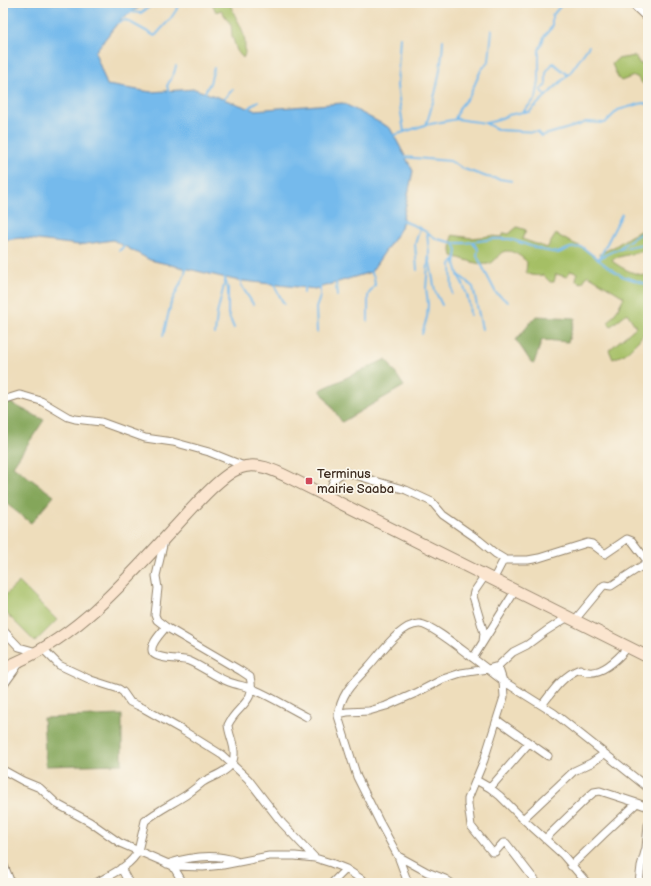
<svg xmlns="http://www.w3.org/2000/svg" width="651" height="886" font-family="'Balsamiq Sans',sans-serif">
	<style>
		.green { fill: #a5bf65; stroke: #707442 }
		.forest { fill: #84a65a; stroke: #60683c }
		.water { fill: #75baec; stroke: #587285 }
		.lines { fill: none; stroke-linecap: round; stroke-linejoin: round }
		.stream { stroke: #75baec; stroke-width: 2 }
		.street-casing { stroke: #94846c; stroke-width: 9 }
		.secondary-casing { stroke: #94846c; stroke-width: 13 }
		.street { stroke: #fff; stroke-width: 7 }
		.secondary { stroke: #fbe5cf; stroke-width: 11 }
		.poi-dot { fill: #d1495b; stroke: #fbf7ec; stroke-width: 1.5 }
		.labels { text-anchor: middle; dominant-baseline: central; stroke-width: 3.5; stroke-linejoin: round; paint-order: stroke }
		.poi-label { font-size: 13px; fill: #3b2a1e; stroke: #fbf7ec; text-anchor: start }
	</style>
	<rect width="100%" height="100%" fill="#fbf7ec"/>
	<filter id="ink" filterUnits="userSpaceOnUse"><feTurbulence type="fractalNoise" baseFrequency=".025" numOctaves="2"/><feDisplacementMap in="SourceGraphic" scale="8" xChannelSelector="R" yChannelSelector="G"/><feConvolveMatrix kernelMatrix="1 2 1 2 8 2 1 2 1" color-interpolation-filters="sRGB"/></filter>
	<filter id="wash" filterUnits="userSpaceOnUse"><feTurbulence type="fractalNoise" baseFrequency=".012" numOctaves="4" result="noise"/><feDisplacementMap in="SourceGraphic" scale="16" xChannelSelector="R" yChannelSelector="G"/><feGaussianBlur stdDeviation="0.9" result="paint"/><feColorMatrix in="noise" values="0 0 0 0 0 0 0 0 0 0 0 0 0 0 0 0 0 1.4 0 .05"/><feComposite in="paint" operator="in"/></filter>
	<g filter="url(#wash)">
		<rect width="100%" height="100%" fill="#edb"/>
		<path class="green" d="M212,3h18c5,18 16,24 15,46 0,4 0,6 -2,9l-6,-7 -5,-15 -1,-11 -10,-15 -5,2z
			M635,56l5,8 5,-2 3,3v21l-5,-2 -6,-7 -3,-1 -13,5 -3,-3 -6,-14 5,-5z
			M648,224v26l-33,8 -3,3c12,9 22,13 36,15v52l-10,13 -13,13 -12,5 -4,-9 27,-23 -9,-14 -16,13 -3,-3 8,-11 8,-15 -36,-22 -6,8 -6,-2 1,-8 -7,-2 -3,6 -11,-3 -2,8h-4l-7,-7c-5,1 -13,1 -17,-3l1,-10c-6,-6 -19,-16 -27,-8 -4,4 -6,9 -12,10 -8,2 -27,-6 -36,-8l-1,-5 1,-16 20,3 18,-2 12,1 2,-4 5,1 8,-7 9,3 -4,9 25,9 9,-14 14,8 12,5 15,12 4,-6 13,-6 15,-10 13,-7z
			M19,582l38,38 -22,22 -32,-32v-13z"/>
		<path class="forest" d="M536,316l39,2 -7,24 -26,-2 -8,23 -3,-1 -15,-22z
			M386,359l18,27 -62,36 -22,-32z
			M3,399l41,21 -31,46 41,30 -23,27 -28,-22z
			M122,715v49l-76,2 -3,-48z"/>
		<path class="water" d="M3,3h143l-26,17 -25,32 12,33 44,7 44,-3 59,21 89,-7 47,25 23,43 -12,57 -30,44 -56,17 -80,-9 -85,-20 -37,-20 -34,5 -58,-7 -18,2z"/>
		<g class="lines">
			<path class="stream" d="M130,12l11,1 14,-10
				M115,23l11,-3 29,16 16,-18 10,-15
				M400,37l-3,49 7,46
				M553,63l15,12 -22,21 -5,-6 5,-5v-13z
				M169,92l-2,-6 7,-13 2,-7
				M204,94l6,-11 4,-15
				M223,100l10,-11
				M248,109l10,-8
				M523,112h6l41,-39 19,-27
				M455,119l5,-12 10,-12 11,-25 8,-9 3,-31
				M486,123l9,-2 13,-6 15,-3 13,-14 3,-17v-31l6,-15 7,-8v-11l11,-13
				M426,125c9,-27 16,-57 17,-85
				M392,136l33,-11 32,-6 28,4 14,7 38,2 4,4 38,-11 7,-3 19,1 13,-13 25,-7 5,1
				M403,157l47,4 14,8 23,8 25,4
				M401,220l19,8 17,11 17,4h11l28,-4h17l32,11 16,3 12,-5 12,-1 26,20 14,9 24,8 2,-1
				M472,242l6,7 -1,7 19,37 12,9
				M454,243l3,7 -2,13 3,11 15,13 9,42
				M618,249l15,-11 15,-9
				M119,251l6,-6
				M429,257l6,34 7,14
				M599,259l23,-45
				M598,260c14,-12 33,-13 50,-17
				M417,270l-2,-26 5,-16
				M224,275l4,14v25l6,14
				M458,275c8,13 12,25 12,40
				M241,279v6l12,19
				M336,281l1,15
				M275,283l1,6 8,15
				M304,293v-6
				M452,294l-1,-30 4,-5
				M368,321v-26l7,-10 -1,-8 -4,-6
				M317,332l-1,-24 4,-11v-11
				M215,334l2,-20 8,-33
				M422,334l5,-17 1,-13 -2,-16 3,-35 -2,-20
				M163,336l8,-33 14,-29 1,-7"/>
		</g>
	</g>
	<g filter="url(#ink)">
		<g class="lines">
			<g class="street-casing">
				<path id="street" d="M631,3l17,16
					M3,400l16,-5 5,1 17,5 27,16 7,2 26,3 44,16 28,4 36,10 35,14
					M328,497c4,-12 5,-24 20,-24l58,17 26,12 11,13 36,25 17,14 10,6h22l11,-2 48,-15 5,1 13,10 22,-15 5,2 16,21
					M164,541l-8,35 2,12 -3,27 2,5 9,7c-4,5 -18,19 -13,26 6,7 27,5 36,8 14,6 26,16 40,21 8,3 16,4 24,7 19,8 36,19 54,28
					M485,576l-11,16 -1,4 11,37 -1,9 -10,16 30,23 51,32 94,75
					M493,580l11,-21
					M574,621l29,-35 2,-1 6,1 37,-24
					M3,630l16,17 18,5
					M483,642l32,-51
					M43,649l16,16 32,15 28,9 4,3 7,10 13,6 39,22 40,25 26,24 34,44 33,35
					M498,666l5,15 1,16 -20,63 -16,39v5l3,22 21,26h3l8,-9h3l31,40
					M3,686l18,-25
					M542,705c10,-13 21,-30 38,-36 17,11 37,-9 48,-22
					M338,714l9,-2 22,-1 17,-5 30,-13 27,-14 18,-6 27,-4 10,-3 15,-14 14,-7 19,-14 22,-14
					M497,720l51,36
					M3,770l20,11 17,7 17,16 33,18 30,21 53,23 30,1 20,-2 46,-9h26l20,2 16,5 15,6 21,14
					M476,780l14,8 10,8 23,23 40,36 24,28
					M490,788l39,-45
					M523,819l51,-48 17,-8 13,-9
					M545,839l41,-40 8,-7 6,-1 37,12
					M398,856l10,27
					M3,863l8,20
					M167,864c22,-7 47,-11 69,-3
					M173,866l10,17
					M571,866l33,-32 33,-31 11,4
					M121,868l8,15
					M96,883c14,-8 35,-17 42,-32l7,-30c12,-10 27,-17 41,-26 6,-4 12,-9 17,-13 9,-6 26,-10 30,-21 4,-13 -4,-24 -5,-36 8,-19 29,-22 22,-48l-9,-6 -75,-44
					M332,883l14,-14
					M451,883l-6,-4 -18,-7 -29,-16 -18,-33 -23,-46 -19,-61c1,-8 4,-17 9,-25 6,-9 15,-17 22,-25 11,-12 32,-43 51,-42 12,1 42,26 53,34
					M639,883l2,-17 5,-18 2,-23"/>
			</g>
			<g class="secondary-casing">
				<path id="secondary" d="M3,668c73,-28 120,-85 172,-141 15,-16 45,-52 65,-59 17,-7 36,3 52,11l356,178"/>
			</g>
			<use href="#street" class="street"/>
			<use href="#secondary" class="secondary"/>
		</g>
	</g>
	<rect class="poi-dot" x="305" y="477" width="8" height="8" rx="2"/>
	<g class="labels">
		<g class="poi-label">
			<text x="317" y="474">Terminus<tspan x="317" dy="15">mairie Saaba</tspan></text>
		</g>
	</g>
	<rect width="651" height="886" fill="none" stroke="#fbf7ec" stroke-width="16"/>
</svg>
